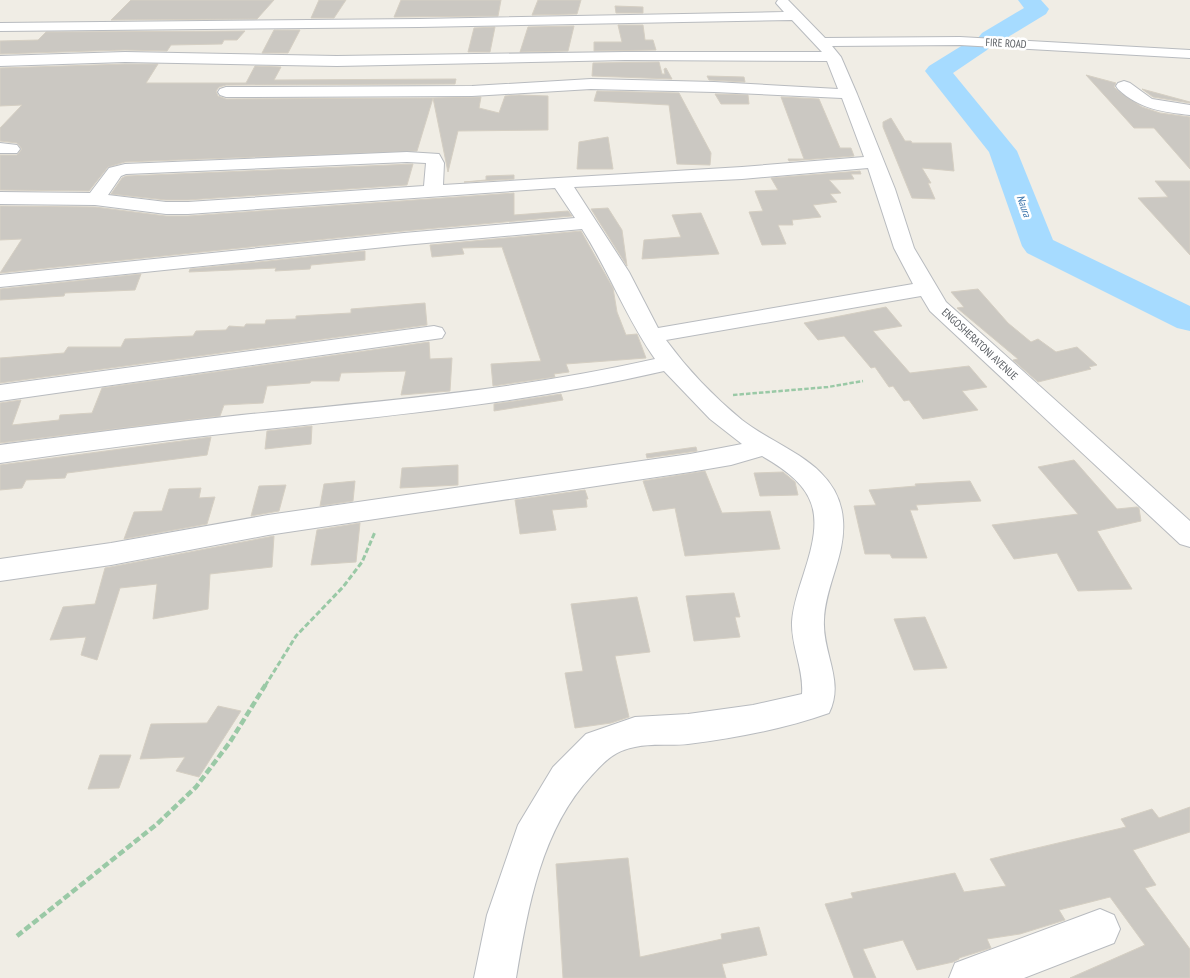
<svg xmlns="http://www.w3.org/2000/svg" width="1190" height="978" font-family="'PT Sans Narrow',sans-serif">
	<style>
		.lines { fill: none; stroke-linecap: round; stroke-linejoin: round }
		.river { fill: #a6dbff; fill-rule: evenodd }
		.building { fill: #cbc8c2; stroke: #d5cfc3 }
		.minor-casing { stroke: #b8bbbf; stroke-width: 2 }
		.path-far2 { stroke: #9ac9a6; stroke-width: 2.5; stroke-dasharray: 4.5 2; stroke-linecap: butt }
		.path-far1 { stroke: #9ac9a6; stroke-width: 3; stroke-dasharray: 5.5 2.5; stroke-linecap: butt }
		.path { stroke: #9ac9a6; stroke-width: 4.5; stroke-dasharray: 7 3; stroke-linecap: butt }
		.minor { fill: #fff; fill-rule: evenodd }
		.labels { text-anchor: middle; dominant-baseline: central; stroke-width: 5; stroke-linejoin: round; paint-order: stroke }
		.far-street-label { font-size: 11px; fill: #5d6166; stroke: #fff }
		.far-water-label { font-size: 11px; font-style: italic; fill: #3d75ab; stroke: #fff }
	</style>
	<rect width="100%" height="100%" fill="#f0ede5"/>
	<g class="lines">
		<path class="river" d="M1018,0h23l8,9 -3,5 -48,29 -7,2 -4,5 -34,23 64,78 36,89 137,66v25l-13,-3 -150,-75 -5,-7 -33,-94 -64,-81 4,-5 42,-26 7,-2 4,-5 42,-25z"/>
	</g>
	<path class="building" d="M131,0h143l-17,19 -146,1z
		M319,0h27l-12,18h-23z
		M401,0h100l-3,16 -104,1z
		M538,0h43l-4,14 -45,1z
		M615,6l28,1v6h-27z
		M618,25h25l2,15h8l3,10 -62,1v-9h28z
		M574,26l-6,25 -48,1 8,-25z
		M495,27l-5,25h-22l6,-24z
		M274,30h26l-12,23h-26z
		M245,31l-8,9h-13l-2,4 -51,1 -4,6 -42,-1 -125,4v-13l38,-1 8,-8z
		M659,62l3,12h3l-1,-5 2,-1 6,11 -80,-3 1,-13z
		M125,64h33l-12,19h100l9,-17 26,1 -7,13 182,-1 -1,5 -229,1 -7,2 -3,4 2,5 8,3 207,-1 -16,53 -292,11 -17,5 -19,24 -89,-1v-35h17l5,-6 -5,-6 -17,-2v-13l22,-23 -22,1v-38z
		M1086,75l30,8 -2,4 3,3 25,17 18,6 30,4v52l-36,-41h-20z
		M707,76l37,1 1,5 -36,-2z
		M1142,89l48,13v1l-37,-6z
		M597,91l82,2 32,60 -1,12 -33,-1 -8,-59 -75,-4z
		M715,94l33,1 1,9h-28z
		M519,95l29,1v34l-90,1 -10,41 -15,-74 48,-1 -2,11 20,5 6,-17z
		M781,97l38,2 21,49h11l3,8 -65,5 -1,-2h16z
		M891,118l14,23h6l1,2h39l3,28 -32,-3 9,15h-3l7,16 -23,-1 -29,-71v-5z
		M608,137l5,32h-36l2,-27z
		M413,164l-6,21 -219,15h-22l-55,-6 11,-16 4,-2z
		M860,171l1,3h-10l3,5 -25,1 12,13 -11,1 7,8 -24,3 8,12 -29,3 1,5h-15l8,19 -24,1 -13,-33 14,-1 -8,-20 23,-1 -7,-12z
		M514,175v4l-50,3 22,-2v-4z
		M1155,181h35v74l-52,-57 30,-1z
		M514,193v22l54,-4 4,5 -168,15 -404,42 22,-34 -22,1v-34l95,1 71,9h22z
		M608,208l14,22 5,36 -36,-57z
		M701,213l18,41 -77,5 2,-19 37,-3 -9,-22z
		M581,231l32,57 4,24 9,23 11,-1 9,24 -80,6 3,8 -15,2 1,3 -62,9 -2,-22 50,-3 -39,-114 -40,1 2,6 -32,3 -2,-12z
		M365,251v9l-54,5 -1,4 -35,2 1,-3 -87,4 1,-3z
		M141,274l-6,16 -70,3 -1,3 -64,4v-11z
		M978,289l30,34 23,19 7,-3 18,13 21,-5 20,18 -8,2 2,2 -53,13 -25,-22 5,-1 -61,-51 7,-1 -13,-15z
		M425,303l2,22 -427,58v-25l64,-5 4,-6h53l4,-8 68,-3 3,-5 30,-1 3,-4 15,1 2,-3h19l1,-4 30,-1v-3l55,-3v-4z
		M886,307l16,19 -29,5 37,42 59,-7 18,21 -25,4 16,19 -55,9 -14,-19 -5,1 -11,-15 -4,1 -14,-20 -4,1 -27,-32 -26,4 -14,-17z
		M429,342l1,17 22,-1 -2,33 -49,4 5,-24 -65,2 -2,8h-28l-1,2 -43,3 -4,17 -39,2 -4,11 -220,27v-40l21,-3 -9,25 47,-5 1,-5 32,-2 10,-25z
		M561,394l2,6 -69,11v-7z
		M312,426l-1,18 -46,5 2,-18z
		M211,437l-4,18 -140,18 -2,5 -39,2 -4,8 -22,2v-25z
		M696,447l1,4 -50,7 -1,-4z
		M1074,460l43,49 20,-2 2,1 2,13 -44,10 35,58 -54,2 -21,-38 -43,6 -22,-34 86,-11 -40,-47z
		M458,465v20l-58,3 2,-20z
		M705,471l17,42 48,-2 10,38 -95,7 -10,-48 -22,3 -10,-30z
		M783,472l12,10 3,13 -38,1 -6,-23z
		M355,481l-2,20 -33,5 4,-22z
		M970,481l11,20 -65,4 2,5h-8l17,48h-35l-2,-4h-25l-11,-48 22,-1 -7,-15 47,-4 -1,-2z
		M286,485l-7,26 -28,5 8,-30z
		M201,488l-2,10 16,-1 -8,27 -83,15 10,-27 28,-1 7,-22z
		M585,490l3,9h-2l1,8 -35,3 4,20 -36,4 -5,-34z
		M360,523l-4,39 -45,3 6,-35z
		M274,536l-2,31 -62,7 -2,35 -55,10 4,-35 -37,4 -23,72 -16,-5 5,-18 -36,3 13,-33 32,-3 10,-36z
		M734,593l6,24h-5l5,20 -46,4 -8,-45z
		M637,597l13,55 -35,4 14,61 -18,6 -36,5 -10,-55 18,-2 -12,-67z
		M925,617l22,51 -33,2 -20,-51z
		M218,706l23,5 -42,66 -23,-6 9,-14 -45,2 11,-35 56,-1z
		M100,755h31l-12,33 -31,1z
		M1190,807v25l-57,18 23,35 -11,3 45,61v29h-120l75,-33 -35,-48 -51,13 6,10 -45,14 -33,5 4,9 -32,10v1l-6,3 -36,8 -14,-30 -40,9 13,29h-22l-29,-74 28,-6 -2,-5 104,-20 9,19 42,-6 -16,-27 136,-32 -5,-8 31,-10 7,9z
		M628,858l12,99 82,-18 -1,-5 38,-7 8,28 -45,9 4,14h-163l-7,-114z"/>
	<g class="lines">
		<g class="minor-casing">
			<path id="minor" d="M778,0h10l37,38 135,-1 230,13v8l-230,-13 -128,1 9,11 16,37 38,95 19,59 32,54 244,219v26l-10,-3 -250,-233 -9,-15 -255,44c22,30 47,56 76,80 37,29 97,43 101,100 3,35 -18,66 -19,100 -2,33 21,61 5,93 -45,16 -93,25 -141,31 -17,2 -36,-1 -53,3 -21,4 -29,13 -43,28 -51,54 -64,132 -76,203h-42l13,-63 31,-90 35,-58 33,-33 49,-17 53,-3 65,-9 49,-11c2,-25 -11,-48 -10,-72 1,-17 7,-33 12,-49 20,-60 14,-85 -42,-117l-31,9 -41,7 -422,63 -157,30 -111,16v-22l111,-16 157,-28 422,-61 52,-10 -32,-25 -46,-48c-137,32 -276,45 -416,60 -83,9 -165,20 -248,32v-18c84,-11 167,-22 251,-31 135,-13 272,-25 404,-55 -29,-41 -46,-88 -73,-130l-178,16 -404,42v-12l404,-42 171,-15 -20,-30 -367,26h-22l-71,-9 -95,-1v-12l90,1 19,-25 16,-4 282,-12 32,2 5,9 -1,22 299,-18 122,-10 -22,-59 -128,-6 -123,-3 -119,7 -246,1 -6,-2 -2,-3 2,-3 6,-2 246,-1 119,-7 123,3 124,7 -11,-28 -202,-1 -288,6 -212,-4 -125,4v-10l125,-4 212,4 288,-4h197l-30,-32 -373,7 -419,4v-8l419,-4 365,-7 -8,-9zM407,162l19,1 -2,23 -236,16h-22l-58,-7 13,-19 5,-2zM868,168l26,80 19,36 -255,44 -29,-56 -55,-85 168,-8z
				M1124,81l6,2 22,16 38,6v10c-27,-3 -51,-6 -72,-26l-2,-3 2,-3z
				M0,143l17,2 3,4 -3,4h-17z
				M434,326l8,2 3,5 -3,5 -442,63v-16z
				M1100,909l14,6 6,14 -6,14 -90,35h-75l6,-15z"/>
		</g>
		<path class="path-far2" d="M733,395l95,-8 35,-6"/>
		<path class="path-far1" d="M265,686l31,-50 47,-49 19,-25 13,-30"/>
		<path class="path" d="M17,936l140,-112 39,-37 34,-45 36,-58"/>
		<use href="#minor" class="minor"/>
	</g>
	<g class="labels">
		<g class="far-street-label">
			<text transform="translate(1006 43) rotate(3)">FIRE ROAD</text>
			<text transform="translate(980 344) rotate(43)">ENGOSHERATONI AVENUE</text>
		</g>
		<g class="far-water-label">
			<text transform="translate(1024 206) rotate(70)">Naura</text>
		</g>
	</g>
</svg>
